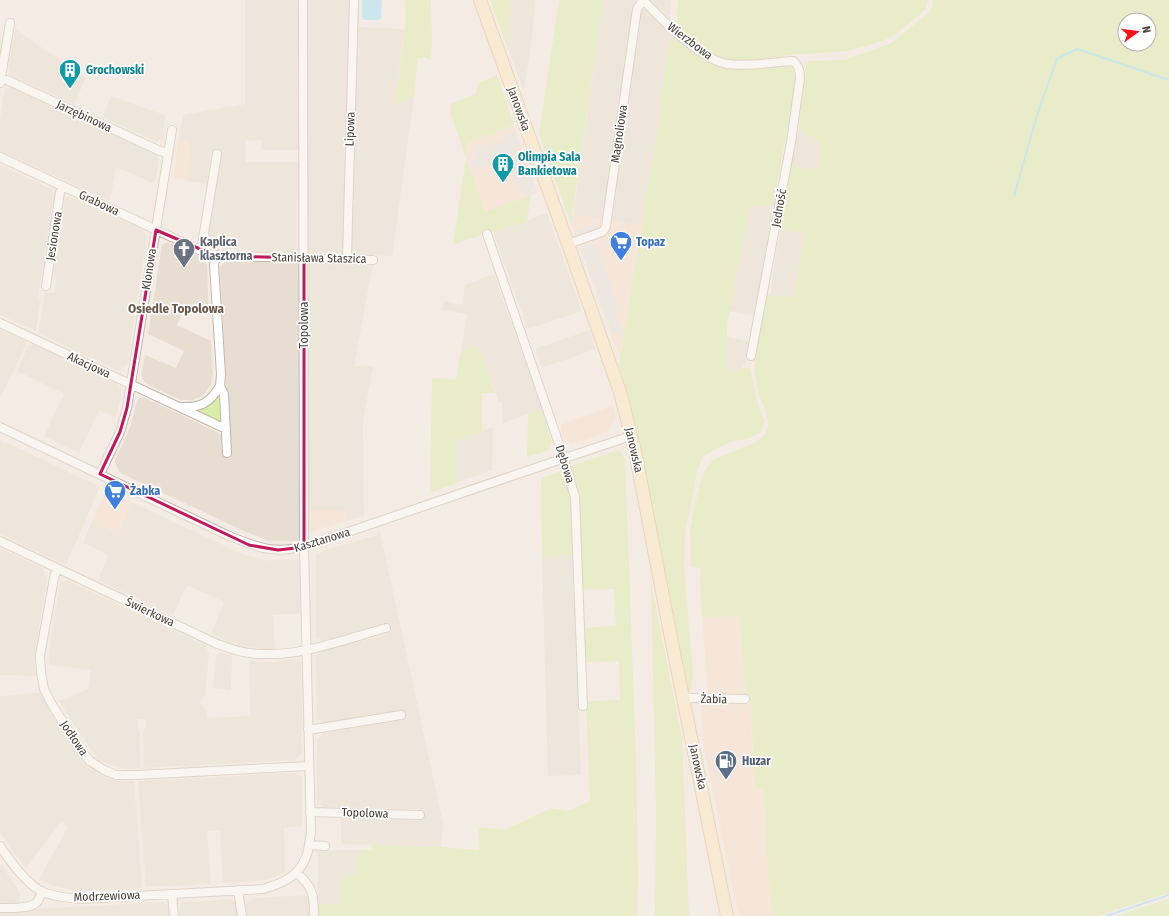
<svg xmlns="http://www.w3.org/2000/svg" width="1169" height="916" font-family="'Fira Sans Condensed',sans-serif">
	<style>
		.residential { fill: #e8ddd1 }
		.commercial { fill: #f8decc }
		.green { fill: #d9eca8; fill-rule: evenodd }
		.parking { fill: #e4e0dd }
		.water { fill: #99e1f7 }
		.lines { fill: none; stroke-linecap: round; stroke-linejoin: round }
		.stream { stroke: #99e1f7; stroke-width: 2 }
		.street-casing { stroke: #c3b5a8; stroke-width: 10 }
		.secondary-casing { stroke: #dbbb91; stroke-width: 14 }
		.street { stroke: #fff; stroke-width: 8 }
		.secondary { stroke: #ffe6c2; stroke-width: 12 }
		.marked { fill: none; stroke: #c2185b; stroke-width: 3; stroke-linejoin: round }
		.labels { text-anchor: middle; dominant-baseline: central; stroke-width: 3.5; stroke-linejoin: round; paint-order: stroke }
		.street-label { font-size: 12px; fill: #463c33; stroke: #fff }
		.culture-label { font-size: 12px; font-weight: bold; fill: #0d838f; stroke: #fff; text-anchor: start }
		.worship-label { font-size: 12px; font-weight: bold; fill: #5b616d; stroke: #fff; text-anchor: start }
		.shop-label { font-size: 12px; font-weight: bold; fill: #366cbe; stroke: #fff; text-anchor: start }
		.service-label { font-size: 12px; font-weight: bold; fill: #4e5e75; stroke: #fff; text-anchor: start }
		.neighbourhood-label { font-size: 13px; font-weight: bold; fill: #6a5749; stroke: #fff }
	</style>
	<rect width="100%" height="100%" fill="#f4ece4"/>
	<path class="residential" d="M245,0h54v150h-37l-1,-10 -16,1 1,21h53v92h-48l-1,-4 -25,-1 -14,-3 -4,-5 14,-88 -10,-1 -4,32 -19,-3 -1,-23 2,1 -11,-17 5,-27 62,-11z
		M308,0h41l-6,254h-35v-197l1,-2v-5l-1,-3z
		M511,0h25l-6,53 -6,38 -16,-42z
		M603,0h31l36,34 -12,93 -16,98 -69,-10z
		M650,0h21l-1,19z
		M358,27l46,2 -9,74 19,-6 -22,159 -40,-2 1,-47 1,-1 1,-5 -2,-2z
		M15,29l71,49 -12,26 -62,-28 -4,-8z
		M10,87l145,67 4,7 -4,23 -39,-17 -6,34 -110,-50v-33l5,-29z
		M111,96l54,19 -2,24 -6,3 -55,-25z
		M799,129l23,15 -5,27 -26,-6z
		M0,165l50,23 4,7 -16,102 3,1 -5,33 -36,-16z
		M69,196l74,34 4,8 -20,127 -9,6 -80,-38 7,-41 9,1 2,-13 -3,-10 11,-70z
		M750,204l23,3 -18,108 -26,-4z
		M547,213l35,98 -54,18 -35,-96z
		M780,229l25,4 -11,65 -24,-4z
		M168,242l33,15 6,8 2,51 -23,-10 -9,19 34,16 2,33 -2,11 -6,8 -4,4 -9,3h-12l-35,-17 -4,-7 4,-21 31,13 8,-17 -36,-17 14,-89z
		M225,262h74l1,279h-32l-6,-3 -16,-6 -98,-46 -8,-4v-1l-1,1 -20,-10 -4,-11 16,-36 6,-25 6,-3 76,36 5,8 1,16 5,-1 -10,-189z
		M310,263l63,1 -19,102h19l-10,56 1,94 -17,5 -1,-11h-38v-124l1,-3 -1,-3v-115z
		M494,274l48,135 -39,14 -1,-21h-3l-21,-57 -17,6 6,-37 -25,-4 2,-9 18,4 3,-20z
		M0,329l24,11 2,5 -26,53z
		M589,330l7,19 -54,19 -7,-19z
		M727,336l23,6 -4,21 -6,7 -13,4z
		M33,344l85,41 4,8 -6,25 -17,-8 -20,43 -35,-17 20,-42 -47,-23 11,-25z
		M493,427l-1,43 -36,13v-43z
		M0,440l4,1 -1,2 2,1 1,-2 94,45 -34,78 -66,-31z
		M132,502l110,52 26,7 1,-1 31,-1v55l-27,1 2,34h-13l-25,-4 1,-3 -6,-1 -1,2 -20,-9 13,-32 -37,-17 -14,31 -75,-36 10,-25 -25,-12 9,-22 26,13z
		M380,531l63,292 -2,24 -100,-3v-27l79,4v-12l-96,-2 -7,-4v-64l7,-6 80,-14 -2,-9 -76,14 -10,-5v-64l9,-5 63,-16 -1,-9 -64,17 -7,-4v-83l9,-5 53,-15 -1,-3z
		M0,548l42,20 5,11 -12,73v12l1,12 -36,-1z
		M572,555l9,220 -33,1 -6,-219z
		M67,580l138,65 4,8 -4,41 -5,9 7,8v7l43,-2 -1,-55 23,1 20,-3 9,4 1,90 -7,7 -151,8 -1,-37 3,-4v-8h-8v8l2,4v37l-13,1 -11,-2 -13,-5 -7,-5 -11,-15 -27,-42h5l25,-11 3,-19 -43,-6 3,-27 9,-54z
		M221,652l11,4 -1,34 -18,-2 3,-32z
		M40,693l10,19 32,49 9,8 17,9 11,3h15l8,107 -58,3 -15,-1 -14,-4 -16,-7 29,-52 -7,-5 -35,46 -11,-13 -15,-23v-136z
		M294,773l8,3v50l-18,2 1,44 -11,6 -13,3 -38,2 -3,-52h-13l4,53 -65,3 -8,-106z
		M318,850h41l-1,26h-15l-1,28h-24z
		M0,862l20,31 -1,11 -19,1z
		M305,895l6,5v16h-64l-2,-12 9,-6z
		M230,899l6,5 2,12h-58l-1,-9 4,-5z
		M163,902l7,5 1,9h-171v-5z"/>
	<path class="commercial" d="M514,125l24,68 -52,19 -20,-54 2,-15z
		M189,141l1,18h-3l1,22 -15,-3 5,-36z
		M573,215l69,10 -22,133 -49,-134z
		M613,405l3,12 -7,15 -37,12 -8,-5 -4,-14z
		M106,490l26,12 -14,32 -26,-13z
		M308,510h38l1,11 -37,11v-2h-2z
		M739,616l7,79 -38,-1 -6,-77z
		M700,702l50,2 5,84h8l4,72 5,56h-34l-35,-173z"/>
	<path class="green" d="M405,0h26l1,41 -1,19 -8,-3 -5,1 -4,39 -19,7 11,-87z
		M490,0h21l-3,49z
		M559,0h44l-32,224 -32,-90z
		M678,0h250v1l-3,9 -26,22 -16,9 -35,10 -60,4 -34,6 -20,1 -22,-6 -32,-25 -3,-5z
		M933,0h236v893l-72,23h-325l-5,-56 -4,-72 -8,1 -5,-94h-4l-7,-79 -37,1 -2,-34 1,-15 -10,-1 -1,-37 6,-30 7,-27 10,-13 41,-17c6,-3 12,-8 14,-16 2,-9 -5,-21 -8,-30 -3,-12 -6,-26 -6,-38l13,-65 27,4 10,-65 -24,-4 11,-64 26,6 5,-27 -23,-15 7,-68 38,-1 46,-16 36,-29 7,-9zM1125,20h24v24h-24z
		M670,34c22,16 47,37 76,35 9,-1 32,-7 39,-6 8,3 10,10 11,17l-23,127 -23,-3 -23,121v49l23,-8 6,32 8,22 -2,10 -3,4 -10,4 -19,4 -17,8 -11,8 -5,13 -12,64 -1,32 9,108 -2,15 -3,1 -51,-255 -18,-72 39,-237z
		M497,75l17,50 -46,18 -2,15 20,54 45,-17 -4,26 -34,12 -1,-2 -39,14 13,-87 -16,-46 1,-8 25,-10 2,-11z
		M478,345l17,48h-13v38l-26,9v43l-26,10 2,-115c8,2 16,0 24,2l5,-29z
		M218,394h2l3,30 -27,-14z
		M542,409l10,34 -5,8 -20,6 1,-43z
		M619,450l6,8 11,301 2,117 -1,40h-319v-12h24l1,-28 15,-1 1,-25h13v-5l69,2 38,3 -1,-23 27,3 46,-22 17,3 22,-10 -4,-100 34,-1 -1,-39 -34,1 -1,-34 32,-2 -2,-37h-32l-4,-103 -7,-14v-6z
		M561,471l7,17 3,12 1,55 -30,2 -1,-79z
		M651,583l31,154 7,179h-34l1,-103z
		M1169,899v17h-54z"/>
	<path class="parking" d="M515,132l5,14 -5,2 5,14 5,-2 10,27 -4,2 1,5 -4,1 -9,-4 -11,-32 -1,-2h-3l-31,12 -2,-8 6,-2 -4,-11 4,-1 1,3 27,-11 -1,-3z
		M596,224l3,6 -20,8 -3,-7z
		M596,243l24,66 -5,2 8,22 -5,2 -1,-3 -5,1 -32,-86z"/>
	<path class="water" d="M362,0h20l-1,18 -3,2h-14l-2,-3z"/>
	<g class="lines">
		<path class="stream" d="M1014,196l23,-81 20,-56 20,-10 92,31
			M1106,916l63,-21"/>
		<g class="street-casing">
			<path id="street" d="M643,0c18,19 59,61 85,64 21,3 45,-2 65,-3 6,4 7,11 7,17l-9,64 -40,214
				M1,79l6,1 153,71 8,2
				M0,83l10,-60
				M0,157l208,97 18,2 147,4
				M487,234l72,210 16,53 8,209
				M568,244l34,-12 2,-2 2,-4 31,-217 6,-9
				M199,250l3,-5 15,-91
				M216,256l-2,9 7,109 -1,12 4,8 3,59
				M347,258l7,-258
				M46,286l14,-94 3,-6
				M0,323l226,106
				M182,407c20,1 28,-5 38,-21
				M0,427l227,108c31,13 49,20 83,10l234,-80 87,-29
				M100,474l20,-42 7,-24 45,-278
				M0,541l215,102c11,4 23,9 35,10 46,6 92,-13 136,-25
				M57,568l-3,10 -14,78 1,16 3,17 7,14 31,49 8,9 14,9 12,5h20l173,-9
				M684,698l61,1
				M308,729h7l86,-14
				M310,812l110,3
				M309,845l16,1
				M0,846c10,15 26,38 43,46 12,5 25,6 37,7l183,-10c21,-6 39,-14 45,-38 1,-6 2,-12 3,-19l-7,-285 -1,-547
				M297,873c16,14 17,22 17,43
				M238,890l4,26
				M172,894l2,22
				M0,908c9,0 29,1 36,-5 3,-3 5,-7 6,-12"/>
		</g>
		<g class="secondary-casing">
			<path id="secondary" d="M480,0l88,244 52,148 15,59 36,187 56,278"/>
		</g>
		<use href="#street" class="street"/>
		<use href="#secondary" class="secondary"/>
	</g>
	<path d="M0 0H1169V916H0ZM156,230l60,26 88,2v289l-26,3 -29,-5 -149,-71 20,-42 7,-24z" fill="#f4ece4" fill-opacity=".55" fill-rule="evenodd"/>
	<path class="marked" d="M156,230l60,26 88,2v289l-26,3 -29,-5 -149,-71 20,-42 7,-24z"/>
	<defs>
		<g id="building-pin" transform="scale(1.15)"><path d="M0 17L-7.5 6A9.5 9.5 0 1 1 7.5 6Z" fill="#0f9aa8" stroke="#fff"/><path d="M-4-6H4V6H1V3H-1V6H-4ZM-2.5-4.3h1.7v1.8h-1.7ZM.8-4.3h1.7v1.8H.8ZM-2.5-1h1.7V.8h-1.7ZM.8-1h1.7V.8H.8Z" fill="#fff"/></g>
		<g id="supermarket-pin" transform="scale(1.15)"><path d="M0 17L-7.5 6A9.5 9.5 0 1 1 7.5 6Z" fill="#3f7fe0" stroke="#fff"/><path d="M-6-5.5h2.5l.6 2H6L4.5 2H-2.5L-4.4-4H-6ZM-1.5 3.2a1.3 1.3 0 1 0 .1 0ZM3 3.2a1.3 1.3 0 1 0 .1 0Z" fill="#fff"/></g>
		<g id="church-pin" transform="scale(1.15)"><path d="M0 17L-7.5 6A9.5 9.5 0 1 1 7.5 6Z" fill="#6b7280" stroke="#fff"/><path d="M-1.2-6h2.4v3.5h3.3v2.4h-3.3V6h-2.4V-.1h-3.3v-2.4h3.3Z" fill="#fff"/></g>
		<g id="fuel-pin" transform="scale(1.15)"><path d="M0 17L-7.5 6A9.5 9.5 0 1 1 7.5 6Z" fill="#5c6f8a" stroke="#fff"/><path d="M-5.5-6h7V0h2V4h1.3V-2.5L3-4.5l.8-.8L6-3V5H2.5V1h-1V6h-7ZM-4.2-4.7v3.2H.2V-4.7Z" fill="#fff"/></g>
	</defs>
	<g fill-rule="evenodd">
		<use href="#building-pin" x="70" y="70"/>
		<use href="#building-pin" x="503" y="164"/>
		<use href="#supermarket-pin" x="621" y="242"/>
		<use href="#church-pin" x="184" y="249"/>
		<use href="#supermarket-pin" x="115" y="491"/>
		<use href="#fuel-pin" x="726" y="761"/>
	</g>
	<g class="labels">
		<g class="street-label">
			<text transform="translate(690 41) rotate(37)">Wierzbowa</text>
			<text transform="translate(519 109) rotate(70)">Janowska</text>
			<text transform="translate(84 116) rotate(25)">Jarzębinowa</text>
			<text transform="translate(350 129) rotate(-88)">Lipowa</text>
			<text transform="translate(619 134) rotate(-82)">Magnoliowa</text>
			<text transform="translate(99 203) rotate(25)">Grabowa</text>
			<text transform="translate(779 208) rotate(-80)">Jedność</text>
			<text transform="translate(54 236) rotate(-81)">Jesionowa</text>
			<text transform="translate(319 258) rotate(1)">Stanisława Staszica</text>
			<text transform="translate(149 269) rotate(-81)">Klonowa</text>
			<text transform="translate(304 325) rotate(-90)">Topolowa</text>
			<text transform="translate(89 365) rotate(25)">Akacjowa</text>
			<text transform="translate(634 450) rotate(77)">Janowska</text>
			<text transform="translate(565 464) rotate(73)">Dębowa</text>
			<text transform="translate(322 540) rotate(-17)">Kasztanowa</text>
			<text transform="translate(150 612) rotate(25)">Świerkowa</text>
			<text transform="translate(714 699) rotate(1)">Żabia</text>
			<text transform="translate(74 738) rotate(56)">Jodłowa</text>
			<text transform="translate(698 767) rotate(78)">Janowska</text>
			<text transform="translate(365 813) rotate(2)">Topolowa</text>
			<text transform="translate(107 896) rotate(-2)">Modrzewiowa</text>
		</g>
		<g class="culture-label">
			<text x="86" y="70">Grochowski</text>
			<text x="518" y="157">Olimpia Sala<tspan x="518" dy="14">Bankietowa</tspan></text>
		</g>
		<g class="worship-label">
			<text x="200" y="242">Kaplica<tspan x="200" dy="14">klasztorna</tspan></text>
		</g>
		<g class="shop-label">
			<text x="636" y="242">Topaz</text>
			<text x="130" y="491">Żabka</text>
		</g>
		<g class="service-label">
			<text x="742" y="761">Huzar</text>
		</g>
		<g class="neighbourhood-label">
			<text x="176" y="308">Osiedle Topolowa</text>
		</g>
	</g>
	<g transform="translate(1137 32) rotate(76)"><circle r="19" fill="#ffffff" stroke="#b5b1ad"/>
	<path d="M0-3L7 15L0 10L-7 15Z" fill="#ff0f15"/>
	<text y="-6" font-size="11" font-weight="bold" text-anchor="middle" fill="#463c33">N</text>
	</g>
</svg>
